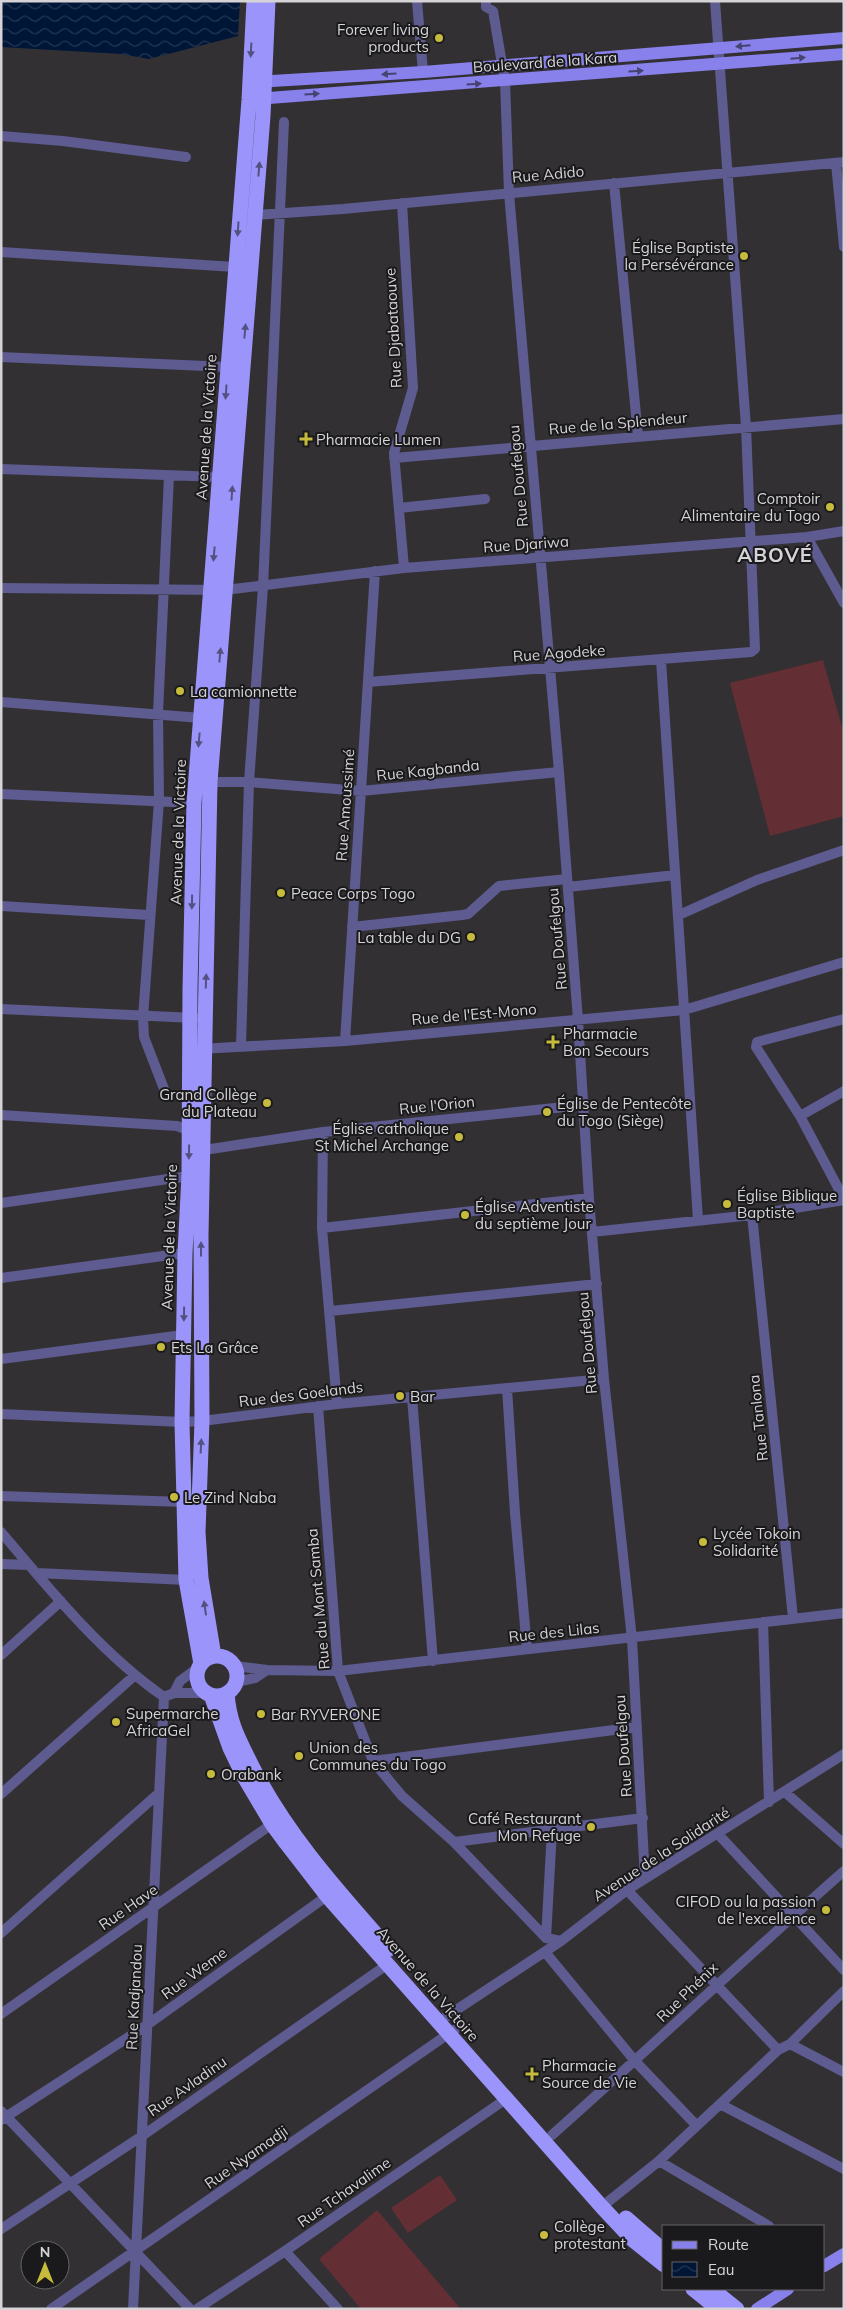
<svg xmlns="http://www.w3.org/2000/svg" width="845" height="2310" font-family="Mulish,sans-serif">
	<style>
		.pitch { fill: #632e34 }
		.water { fill: url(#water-waves) }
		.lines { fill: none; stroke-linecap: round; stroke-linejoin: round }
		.minor { stroke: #5d5b8f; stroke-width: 10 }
		.major { stroke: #8881eb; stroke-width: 12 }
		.highway { stroke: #9b95fb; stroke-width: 15 }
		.oneway { fill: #46436e }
		.oneway2 { fill: #545180 }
		.poi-dot { fill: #c6bb3c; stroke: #1a191b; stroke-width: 2 }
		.labels { text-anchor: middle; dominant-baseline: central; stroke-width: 4; stroke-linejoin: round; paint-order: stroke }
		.poi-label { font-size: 15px; fill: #d5d3d6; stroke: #1a191b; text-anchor: start }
		.street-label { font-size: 15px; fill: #d5d3d6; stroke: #1a191b }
		.district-label { font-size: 20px; font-weight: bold; letter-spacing: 1px; fill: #d5d3d6; stroke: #1a191b }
	</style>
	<defs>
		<pattern id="water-waves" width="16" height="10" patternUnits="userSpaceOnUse" patternTransform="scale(1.25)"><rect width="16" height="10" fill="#001637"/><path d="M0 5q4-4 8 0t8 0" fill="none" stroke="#243753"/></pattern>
	</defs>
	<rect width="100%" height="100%" fill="#333034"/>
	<path class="pitch" d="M823,660l21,74v82l-74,20 -40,-153z
		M440,2175l17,25 -49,33 -17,-25z
		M377,2210l82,97 -2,2h-96l-42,-50z"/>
	<path class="water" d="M1,1h239l-2,35 -89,23 -28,-5 -120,-7z"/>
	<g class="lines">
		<path class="minor" d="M417,1l6,71
			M486,1v6l7,4 12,70 4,112 50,579 19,248 11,178 15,181 28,260 13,240
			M1,136l62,5 123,16
			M836,163l8,84
			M614,183l24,253
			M402,203l11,185 -19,65 10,115
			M255,215l88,-6 501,-47
			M1,252l234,15
			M1,357l227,10
			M394,458l450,-39
			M1,469l219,8
			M399,508l86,-9
			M807,537l37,66
			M1,588l224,2 179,-22 403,-31 37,-6
			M661,660l37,560
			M368,682l383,-30 4,-3 -9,-222 -31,-426
			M1,702l200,16
			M210,782h39l112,9 198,-19
			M1,794l193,9
			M568,887l107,-12
			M1,906l148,9
			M679,915l78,-35 87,-30
			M352,927l110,-12 6,-1 31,-28 68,-7
			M1,1009l194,9
			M844,1019l-87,23 -1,5 44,69 44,83
			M345,1041l30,-470
			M241,1046l8,-264 14,-195 21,-465
			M199,1049l146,-8 339,-31 160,-48
			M166,1094l-22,-57 -1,-20 16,-216 -1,-88 11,-237
			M1,1115l176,11 13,5
			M800,1116l44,-25
			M323,1132l-1,96 15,176
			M204,1150l119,-18 261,-27
			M1,1203l188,-27
			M752,1215l41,403
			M322,1228l267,-30
			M592,1232l160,-17 92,-15
			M1,1278l184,-25
			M330,1311l267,-27
			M1,1359l182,-24
			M507,1388l8,125 12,136
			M412,1397l21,264
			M318,1406l20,265 35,90 29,35 52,46 92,96 15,3
			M1,1414l181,8 20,-1 135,-17 267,-25
			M1,1496l183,6
			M1,1532c49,58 101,122 163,165
			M1,1564l28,1
			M37,1573l149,7
			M763,1622l6,180
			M1,1655l60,-54
			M235,1666l32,4 71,1 506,-58
			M236,1682l19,-4 12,-8
			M174,1693l6,-12 19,-14
			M164,1697l10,-4h34
			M373,1761l264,-34
			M786,1793l58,51
			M1,1794l133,-118
			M718,1834l126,136
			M454,1842l189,-24
			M627,1890l151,160
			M1,1933l158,-140
			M546,1938l6,-108
			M545,1952l90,109 61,64
			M1,2014l271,-190
			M438,2022l123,-81 66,-51 217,-136
			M790,2044l54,28
			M720,2104l124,65
			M1,2111l189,198
			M1,2120l146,-95 180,-129
			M552,2135c98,-87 193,-177 292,-264
			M659,2161l110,65
			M609,2201l50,-40 119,-111 12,-6 54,-53
			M1,2229l141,-93 246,-172
			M285,2251l53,58
			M51,2309l406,-281
			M133,2309l31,-612
			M197,2309l88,-58 221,-152"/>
		<path class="major" d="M255,82l168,-10 421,-34
			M256,99l588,-45
			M824,2266l20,-12
			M757,2309l31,-20"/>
		<path class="highway" d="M214,1656l-13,-78 -3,-46 4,-111 -1,-186 9,-453 53,-666 5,-115
			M197 1676a20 20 0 1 1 40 0a20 20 0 1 1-40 0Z
			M201,1664l-15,-84 -4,-158 3,-169 4,-77 1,-187 4,-186 55,-703 5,-99
			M227,1693c2,29 11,45 24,71 35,70 87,127 138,185
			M211,1695l19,53 13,27 29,49 14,19 41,53 275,311 32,34 30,24
			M626,2218l38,33
			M693,2289l25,20
			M712,2289l25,20"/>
	</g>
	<defs><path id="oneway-solid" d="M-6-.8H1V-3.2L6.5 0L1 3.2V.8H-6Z" transform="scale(1.25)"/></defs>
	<g class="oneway">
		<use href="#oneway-solid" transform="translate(743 46) rotate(175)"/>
		<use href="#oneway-solid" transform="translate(798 58) rotate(-5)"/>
		<use href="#oneway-solid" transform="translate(636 71) rotate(-4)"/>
		<use href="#oneway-solid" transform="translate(389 74) rotate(176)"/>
		<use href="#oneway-solid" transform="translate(474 84) rotate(-4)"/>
		<use href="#oneway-solid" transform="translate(312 94) rotate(-4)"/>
	</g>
	<g class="oneway2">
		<use href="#oneway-solid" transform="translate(251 50) rotate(93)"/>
		<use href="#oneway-solid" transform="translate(259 169) rotate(-85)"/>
		<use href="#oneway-solid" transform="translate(238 229) rotate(94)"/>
		<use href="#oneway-solid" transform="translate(245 331) rotate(-85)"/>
		<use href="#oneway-solid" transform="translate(226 392) rotate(94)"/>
		<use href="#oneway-solid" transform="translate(232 493) rotate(-86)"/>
		<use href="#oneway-solid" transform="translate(214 554) rotate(95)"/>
		<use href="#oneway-solid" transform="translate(220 655) rotate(-85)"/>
		<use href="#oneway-solid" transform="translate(199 740) rotate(95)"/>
		<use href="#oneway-solid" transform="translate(192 902) rotate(91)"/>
		<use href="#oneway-solid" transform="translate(206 981) rotate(-88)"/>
		<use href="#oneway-solid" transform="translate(189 1152) rotate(91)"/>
		<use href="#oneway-solid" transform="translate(201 1249) rotate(-90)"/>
		<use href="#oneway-solid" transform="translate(184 1314) rotate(91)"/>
		<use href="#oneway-solid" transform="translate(201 1446) rotate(-87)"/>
		<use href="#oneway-solid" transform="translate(205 1608) rotate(-98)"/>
	</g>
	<g class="poi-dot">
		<circle cx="439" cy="38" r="5"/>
		<circle cx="744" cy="256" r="5"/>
		<path d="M303.5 431.5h5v5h5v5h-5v5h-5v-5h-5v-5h5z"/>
		<circle cx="830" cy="507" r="5"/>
		<circle cx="180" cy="691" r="5"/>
		<circle cx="281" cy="893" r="5"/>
		<circle cx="471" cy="937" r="5"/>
		<path d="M550.5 1034.5h5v5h5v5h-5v5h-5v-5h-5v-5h5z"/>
		<circle cx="267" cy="1103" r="5"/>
		<circle cx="547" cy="1112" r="5"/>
		<circle cx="459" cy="1137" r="5"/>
		<circle cx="727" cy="1204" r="5"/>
		<circle cx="465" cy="1215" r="5"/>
		<circle cx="161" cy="1347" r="5"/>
		<circle cx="400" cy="1396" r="5"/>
		<circle cx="174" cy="1497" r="5"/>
		<circle cx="703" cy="1542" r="5"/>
		<circle cx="261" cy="1714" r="5"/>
		<circle cx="116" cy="1722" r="5"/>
		<circle cx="299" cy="1756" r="5"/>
		<circle cx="211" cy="1774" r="5"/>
		<circle cx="591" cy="1827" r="5"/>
		<circle cx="826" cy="1910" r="5"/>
		<path d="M529.5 2066.5h5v5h5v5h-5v5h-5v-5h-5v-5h5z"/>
		<circle cx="544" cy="2235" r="5"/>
	</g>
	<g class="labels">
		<g class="poi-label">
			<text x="429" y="29" text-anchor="end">Forever living<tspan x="429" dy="17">products</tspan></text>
			<text x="734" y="247" text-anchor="end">Église Baptiste<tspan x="734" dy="17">la Persévérance</tspan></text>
			<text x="316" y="439">Pharmacie Lumen</text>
			<text x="820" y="498" text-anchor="end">Comptoir<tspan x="820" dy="17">Alimentaire du Togo</tspan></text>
			<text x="190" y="691">La camionnette</text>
			<text x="291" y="893">Peace Corps Togo</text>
			<text x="461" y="937" text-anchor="end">La table du DG</text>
			<text x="563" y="1033">Pharmacie<tspan x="563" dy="17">Bon Secours</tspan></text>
			<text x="257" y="1094" text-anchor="end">Grand Collège<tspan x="257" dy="17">du Plateau</tspan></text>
			<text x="557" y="1103">Église de Pentecôte<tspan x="557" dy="17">du Togo (Siège)</tspan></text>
			<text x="449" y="1128" text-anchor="end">Église catholique<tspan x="449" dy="17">St Michel Archange</tspan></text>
			<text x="737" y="1195">Église Biblique<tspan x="737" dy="17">Baptiste</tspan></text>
			<text x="475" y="1206">Église Adventiste<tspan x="475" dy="17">du septième Jour</tspan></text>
			<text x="171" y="1347">Ets La Grâce</text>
			<text x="410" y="1396">Bar</text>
			<text x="184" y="1497">Le Zind Naba</text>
			<text x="713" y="1533">Lycée Tokoin<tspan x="713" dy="17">Solidarité</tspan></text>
			<text x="126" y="1713">Supermarche<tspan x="126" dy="17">AfricaGel</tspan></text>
			<text x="271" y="1714">Bar RYVERONE</text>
			<text x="309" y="1747">Union des<tspan x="309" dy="17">Communes du Togo</tspan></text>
			<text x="221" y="1774">Orabank</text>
			<text x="581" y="1818" text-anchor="end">Café Restaurant<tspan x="581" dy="17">Mon Refuge</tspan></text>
			<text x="816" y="1901" text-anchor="end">CIFOD ou la passion<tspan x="816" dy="17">de l'excellence</tspan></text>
			<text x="542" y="2065">Pharmacie<tspan x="542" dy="17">Source de Vie</tspan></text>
			<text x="554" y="2226">Collège<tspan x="554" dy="17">protestant</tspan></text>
		</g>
		<g class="street-label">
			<text transform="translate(545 62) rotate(-4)">Boulevard de la Kara</text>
			<text transform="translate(548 174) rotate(-5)">Rue Adido</text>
			<text transform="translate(393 328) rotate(-93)">Rue Djabataouve</text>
			<text transform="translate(618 423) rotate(-5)">Rue de la Splendeur</text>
			<text transform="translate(206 427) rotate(-86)">Avenue de la Victoire</text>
			<text transform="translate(518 476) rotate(-95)">Rue Doufelgou</text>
			<text transform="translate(526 544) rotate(-4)">Rue Djariwa</text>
			<text transform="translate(559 653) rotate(-4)">Rue Agodeke</text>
			<text transform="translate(428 770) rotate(-6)">Rue Kagbanda</text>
			<text transform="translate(345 805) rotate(-86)">Rue Amoussimé</text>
			<text transform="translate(178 832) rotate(-88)">Avenue de la Victoire</text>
			<text transform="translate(557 939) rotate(-95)">Rue Doufelgou</text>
			<text transform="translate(474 1014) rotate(-5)">Rue de l'Est-Mono</text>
			<text transform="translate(437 1105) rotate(-6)">Rue l'Orion</text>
			<text transform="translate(169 1237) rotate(-88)">Avenue de la Victoire</text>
			<text transform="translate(587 1343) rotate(-95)">Rue Doufelgou</text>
			<text transform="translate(301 1394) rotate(-7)">Rue des Goelands</text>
			<text transform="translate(758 1418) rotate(-96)">Rue Tanlona</text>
			<text transform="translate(318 1599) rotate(-95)">Rue du Mont Samba</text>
			<text transform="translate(554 1632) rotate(-6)">Rue des Lilas</text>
			<text transform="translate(623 1746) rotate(-94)">Rue Doufelgou</text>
			<text transform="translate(661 1854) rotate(-33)">Avenue de la Solidarité</text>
			<text transform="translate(128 1907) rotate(-35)">Rue Have</text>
			<text transform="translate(194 1973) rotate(-36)">Rue Weme</text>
			<text transform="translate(428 1984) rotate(49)">Avenue de la Victoire</text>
			<text transform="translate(687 1992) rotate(-44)">Rue Phénix</text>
			<text transform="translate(134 1997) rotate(-87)">Rue Kadjandou</text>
			<text transform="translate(187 2086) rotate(-35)">Rue Avladinu</text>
			<text transform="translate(246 2157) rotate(-35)">Rue Nyamadji</text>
			<text transform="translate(344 2192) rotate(-35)">Rue Tchavalime</text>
		</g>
		<g class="district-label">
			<text x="775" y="554">ABOVÉ</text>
		</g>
	</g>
	<rect width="845" height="2310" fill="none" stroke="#d5d3d6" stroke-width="5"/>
	<rect x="662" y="2225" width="162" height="65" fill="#1a191b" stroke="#656366"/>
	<rect x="672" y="2241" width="25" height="8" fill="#8881eb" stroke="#656366"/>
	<text x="708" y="2250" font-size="15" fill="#d5d3d6">Route</text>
	<rect x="672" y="2262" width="25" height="15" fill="url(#water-waves)" stroke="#656366"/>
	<text x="708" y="2275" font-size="15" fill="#d5d3d6">Eau</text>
	<g transform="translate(45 2265)"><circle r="24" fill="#1a191b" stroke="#656366"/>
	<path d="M0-4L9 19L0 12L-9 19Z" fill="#c6bb3c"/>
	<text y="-8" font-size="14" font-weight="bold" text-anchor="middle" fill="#d5d3d6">N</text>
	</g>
</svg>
